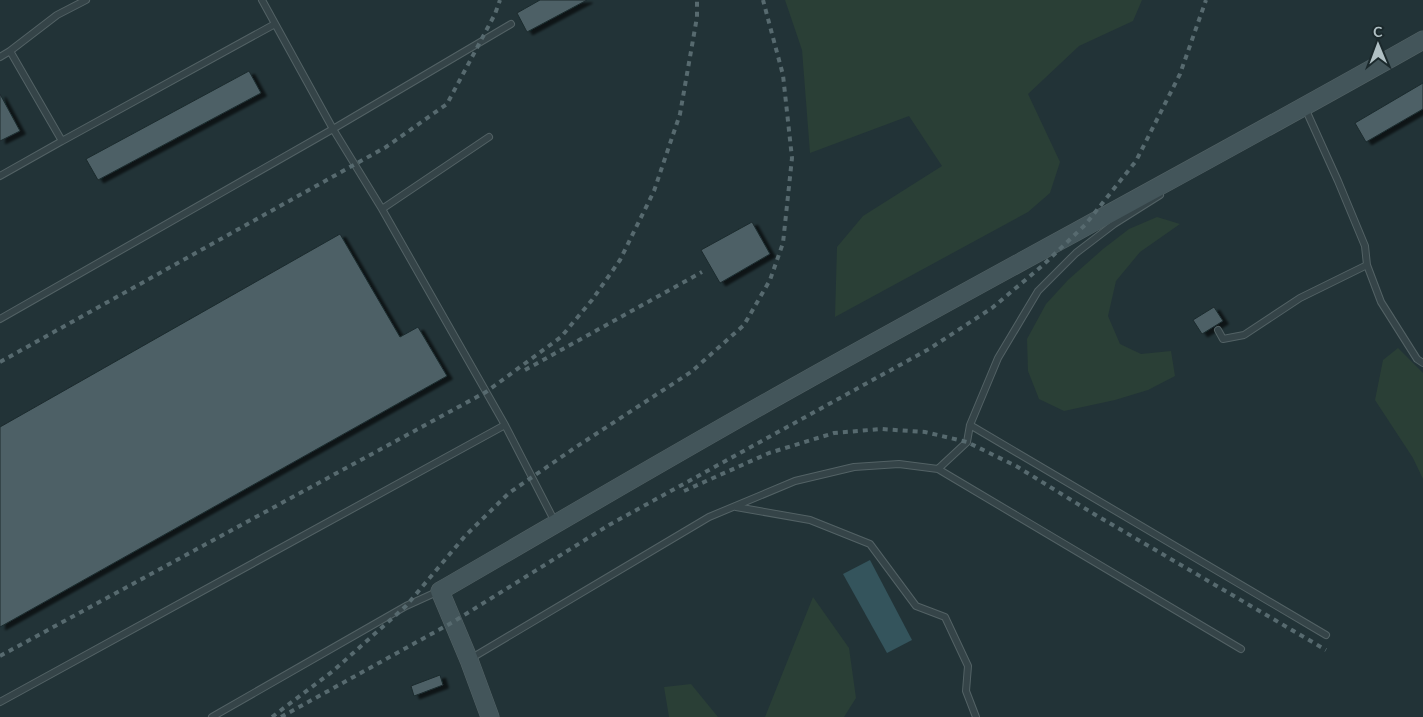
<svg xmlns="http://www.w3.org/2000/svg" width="1423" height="717" font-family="Lato,sans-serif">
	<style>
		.green { fill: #2a3f36 }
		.water { fill: #34545c }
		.building { fill: #4d6166; stroke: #1c2b2e; filter: url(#shadow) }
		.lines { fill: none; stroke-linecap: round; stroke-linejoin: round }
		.lane-casing { stroke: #536265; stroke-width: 8 }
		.secondary-casing { stroke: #536265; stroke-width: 19 }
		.lane { stroke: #354448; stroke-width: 6 }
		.secondary { stroke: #43555a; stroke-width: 18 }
		.rail { stroke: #576a6f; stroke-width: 4; stroke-dasharray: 5 5; stroke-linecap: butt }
	</style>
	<defs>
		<filter id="shadow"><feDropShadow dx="5.5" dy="3" stdDeviation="1" flood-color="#0009"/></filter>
	</defs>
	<rect width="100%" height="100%" fill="#223337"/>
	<path class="green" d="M785,0h357l-9,21 -54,25 -51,48 32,68 -10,31 -22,19 -193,105 2,-70 26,-31 79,-50 -33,-50 -99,37 -8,-103z
		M1157,217l23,7 -40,28 -24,29 -8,35 12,28 21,10 30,-3 4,25 -27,14 -33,10 -51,11 -25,-12 -11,-28 -1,-32 19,-35 22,-24 35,-31 26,-20z
		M1398,348l25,25v106l-10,-21 -38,-58 8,-40z
		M813,597l36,51 7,50 -12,19h-79z
		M691,684l27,33h-49l-5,-30z"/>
	<path class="water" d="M870,560l42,80 -25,13 -44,-79z"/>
	<path class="building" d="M540,0h47l-60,32 -10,-19z
		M249,71l12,22 -163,87 -12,-21z
		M1423,83v26l-57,33 -11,-19z
		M0,94l20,37 -20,10z
		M752,222l18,32 -50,29 -19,-33z
		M340,234l60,103 18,-10 29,49 -447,251v-200z
		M1214,307l9,14 -21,13 -9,-14z
		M440,675l3,10 -29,11 -3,-10z"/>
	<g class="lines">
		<g class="lane-casing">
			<path id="lane" d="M0,57l10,-6 47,-36 29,-15
				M1305,108l33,73 27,65 2,19 14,37 36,57 6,4
				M62,141l213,-117
				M0,176l62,-35 -52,-90
				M382,209l107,-72
				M0,319l333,-190 178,-105
				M1218,330l5,9 21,-4 56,-37 67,-33
				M505,425l51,99
				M970,425l356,210
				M938,469l29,-27 3,-17 28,-67 40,-67 38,-38 38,-29 46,-29
				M736,507l74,13 60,24 46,62 29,11 23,49 -2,25 10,26
				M470,659l239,-142 86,-36 59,-14 45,-3 39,5 303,180
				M0,702l505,-277 -123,-216 -49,-80 -71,-129
				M212,717l194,-111 33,-15"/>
		</g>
		<g class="secondary-casing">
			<path id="secondary" d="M490,717l-21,-57 -29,-69c121,-70 241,-141 363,-209 206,-115 415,-226 620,-342"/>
		</g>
		<use href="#lane" class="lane"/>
		<use href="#secondary" class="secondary"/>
		<path class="rail" d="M0,362l386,-215 61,-43 48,-90 5,-14
			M525,370l177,-98
			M684,491l85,-38 65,-20 47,-4 44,3 42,10 49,24 78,48 232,136
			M0,656l486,-264 75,-55 31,-37 28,-40 34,-69 26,-77 17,-97v-17
			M272,717l61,-46 73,-65 59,-70 44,-43 67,-46 115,-75 53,-47 26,-45 13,-37 9,-85 -9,-83 -20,-75
			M281,717l172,-95 156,-97 320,-176 63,-41 50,-42 43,-41 51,-64 44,-87 26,-74"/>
	</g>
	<g transform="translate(1378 45) rotate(359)" stroke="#1b292c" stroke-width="4" paint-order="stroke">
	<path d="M0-4L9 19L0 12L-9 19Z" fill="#b0c0c4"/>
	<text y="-8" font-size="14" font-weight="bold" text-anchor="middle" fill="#b0c0c4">С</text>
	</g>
</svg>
